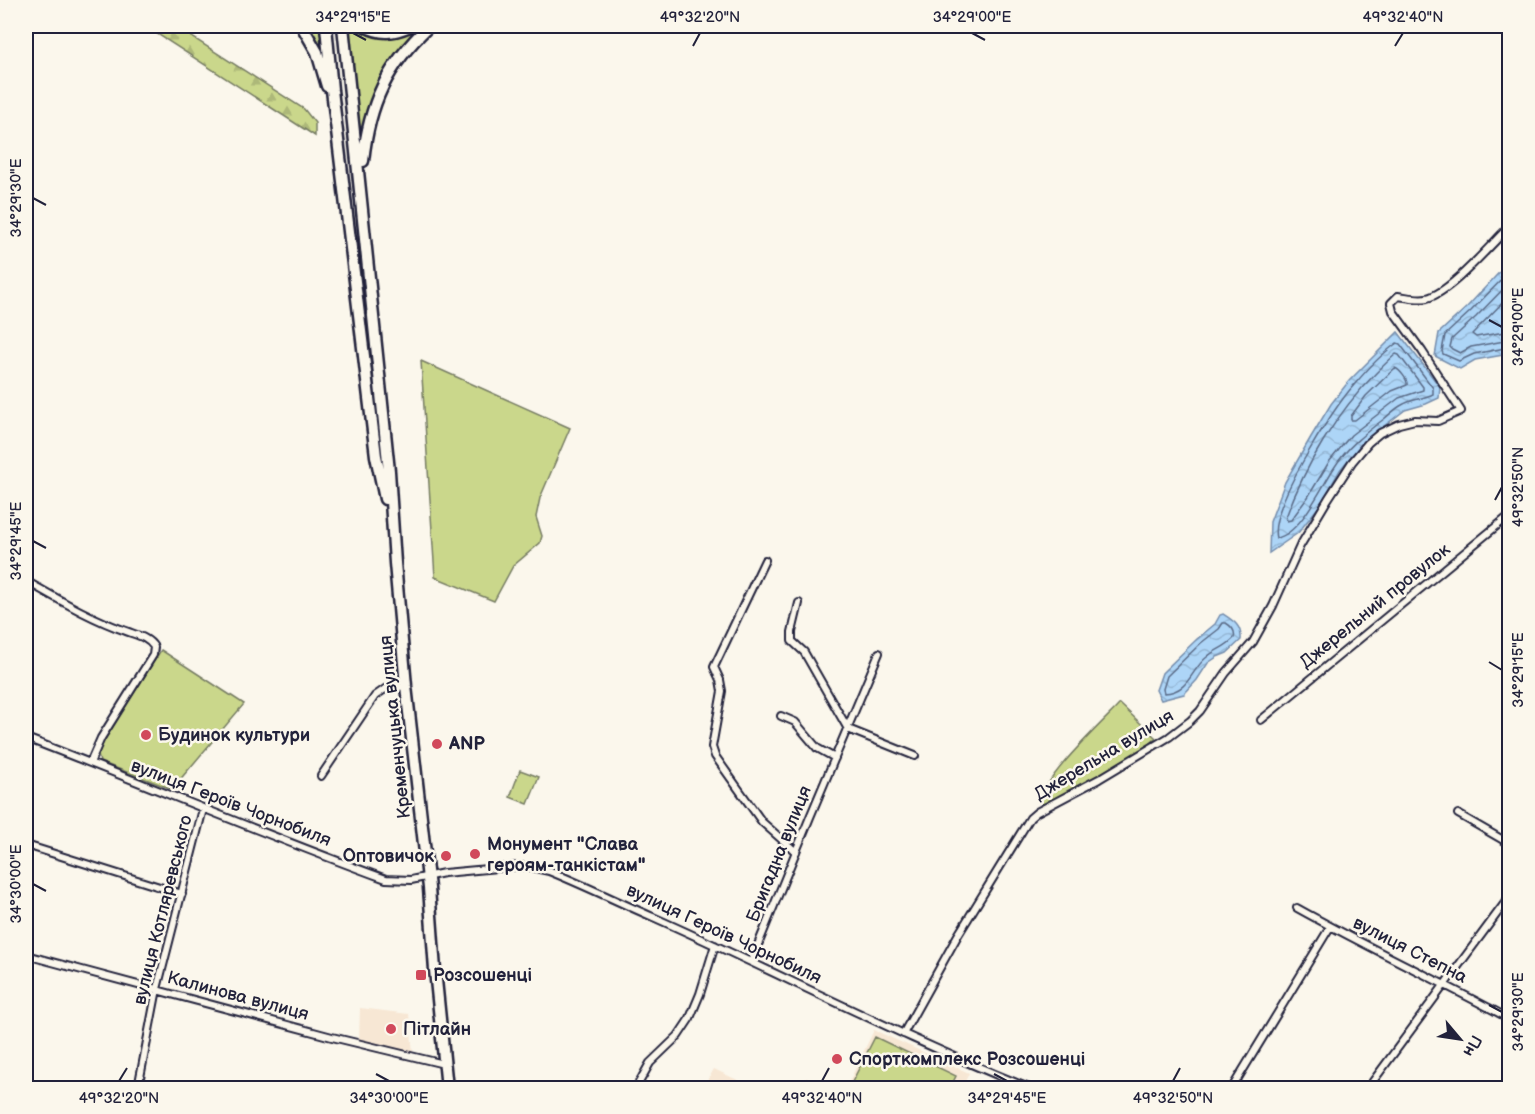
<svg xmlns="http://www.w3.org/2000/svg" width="1535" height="1114" font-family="'Balsamiq Sans',sans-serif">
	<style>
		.built { fill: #f7e7d4 }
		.green { fill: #cad78b; stroke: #767c63; stroke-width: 1.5 }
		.forest { fill: url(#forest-firs); stroke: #767c63; stroke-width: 1.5 }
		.water { fill: url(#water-waves); stroke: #758dac; stroke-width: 1.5 }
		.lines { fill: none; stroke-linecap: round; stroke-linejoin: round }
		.shore { stroke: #5a6a86; stroke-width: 1.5 }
		.minor-casing { stroke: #22223b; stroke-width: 10 }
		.trunk-casing { stroke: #22223b; stroke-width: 15 }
		.minor { stroke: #fbf7ec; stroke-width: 6 }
		.trunk { stroke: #fbf7ec; stroke-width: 10 }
		.ticks { fill: none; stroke: #22223b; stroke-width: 2 }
		.poi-dot { fill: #d1495b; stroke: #fbf7ec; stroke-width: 2 }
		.labels { text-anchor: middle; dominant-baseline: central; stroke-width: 5; stroke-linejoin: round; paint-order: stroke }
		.street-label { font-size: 18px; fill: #22223b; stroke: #fbf7ec }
		.poi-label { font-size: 18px; font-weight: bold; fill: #22223b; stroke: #fbf7ec; text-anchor: start }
		.neatline { fill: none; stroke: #22223b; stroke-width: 2 }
		.ticks-label { font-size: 15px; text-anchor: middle; fill: #22223b }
	</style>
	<defs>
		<pattern id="forest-firs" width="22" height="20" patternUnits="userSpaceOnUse" patternTransform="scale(1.5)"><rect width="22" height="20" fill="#cad78b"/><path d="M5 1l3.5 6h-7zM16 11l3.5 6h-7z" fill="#adb879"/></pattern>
		<pattern id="water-waves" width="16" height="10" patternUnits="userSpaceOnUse" patternTransform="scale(1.5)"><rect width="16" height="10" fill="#add5f7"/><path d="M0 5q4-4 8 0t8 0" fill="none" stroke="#95b7d5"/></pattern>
	</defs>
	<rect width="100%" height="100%" fill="#fbf7ec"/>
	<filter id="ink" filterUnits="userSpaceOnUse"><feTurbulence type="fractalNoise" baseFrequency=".0167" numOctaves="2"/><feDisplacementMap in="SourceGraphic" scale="12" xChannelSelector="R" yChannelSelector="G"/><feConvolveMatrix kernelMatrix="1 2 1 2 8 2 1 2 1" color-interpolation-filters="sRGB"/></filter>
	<g filter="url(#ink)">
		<path class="built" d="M360,1008l49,6 4,38 -54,-12z
			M874,1030l95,43 -7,15h-116z
			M714,1069l17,8 24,11h-52z
			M806,1078l22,10h-28z"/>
		<path class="green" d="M304,26h16l3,41z
			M349,26c11,-1 17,7 27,10 15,5 30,-3 42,-10l4,1 -7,6 -54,106z
			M421,361l149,67 -30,70 -4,19 6,19 -2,7 -27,23 -19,35 -59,-24z
			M161,650l83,54 -72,85 -72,-27 -3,-10z
			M1120,704l36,34 -10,10 -92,52 -10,5 -3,-2c-3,-21 63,-82 79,-99z
			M520,770l19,7 -11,27 -18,-7z
			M875,1037l81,39 -6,12h-101z"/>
		<path class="forest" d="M145,26h30l129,83 11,14v13z"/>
		<path class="water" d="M1509,262v90l-6,3 -28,5 -15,9 -25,-13 4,-23 28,-26z
			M1398,332l42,55 -1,11 -13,6 -21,6 -44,34 -21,26 -20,35 -22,28 -29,20 1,-31 15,-40 26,-45 20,-33 18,-23z
			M1223,614c11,7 19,12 18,26l-14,13 -10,4 -9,6 -11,17 -13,14 -23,6 -5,-10 6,-17 35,-34 18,-15 5,-9z"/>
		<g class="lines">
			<path class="shore" d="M1510,271l-39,40 -26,24 -3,16 1,3 16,7 15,-7 36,-7
				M1510,282l-34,35 -24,22 -2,8 2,2 8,4 11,-6 39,-7
				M1510,295l-38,39 4,3 34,-6
				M1397,343l3,1 33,44v6c-10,5 -21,5 -31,11 -6,3 -12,9 -18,14 -19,14 -37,28 -50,49 -12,18 -34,67 -58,70 -8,-29 57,-130 78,-153 11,-13 29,-32 43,-42z
				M1396,354l3,1 24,32v3l-24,8 -48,37 -22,27 -21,35 -17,23 -4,1 -1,-4c19,-51 51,-105 90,-144 6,-6 13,-13 20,-19z
				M1395,368c5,2 13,12 12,17l-15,6 -37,29h-4v-4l15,-20z
				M1223,623h3c5,3 10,8 8,15 -9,10 -18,11 -27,19 -16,12 -17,35 -43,36l-1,-4 4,-13 34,-33 18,-14z"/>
			<g class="minor-casing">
				<path id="minor" d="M765,560l-51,107 6,13 2,11 -10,56 3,9 47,66 34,30
					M26,581c32,18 65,38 100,50 10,4 22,6 28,16l-1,8 -52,83 -11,25
					M799,603l-7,29v9l12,11 44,77 67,27
					M781,716l14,6 22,26 18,10
					M1261,720l249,-205
					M26,738c120,46 239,97 360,141l25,1 33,-7 76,-7 11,1 18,4c35,14 69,31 104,46 126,56 248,120 376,171
					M321,776l54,-80 10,-7 21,-3
					M1458,814l52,30
					M26,845l156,49
					M1297,908c70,39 142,73 213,111
					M26,955l306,82 112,27
					M751,962l59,-145 69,-164
					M903,1034l55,-99 72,-117 7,-6 62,-33 70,-42 21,-16 10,-10 26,-38 27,-31 20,-36 27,-60 28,-47 24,-37 16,-19 12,-10 19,-9 16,-4 23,1 23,-10 -39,-60 -29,-40 -2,-8 7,-7c9,1 20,4 29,2 24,-6 64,-54 83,-72
					M26,1083l19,5
					M138,1088l19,-99 46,-180
					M636,1088l14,-25 28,-27 12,-18 10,-24 15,-49
					M1232,1088l98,-161
					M1368,1088l142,-192"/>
			</g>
			<g class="trunk-casing">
				<path id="trunk" d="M302,26l15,26 10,34
					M326,26l6,64 44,366 9,43
					M343,26l46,445 6,92 11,123 23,202 6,82 12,118
					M365,26c16,9 29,7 45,0
					M363,161c6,-57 24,-96 66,-135"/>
			</g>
			<use href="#minor" class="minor"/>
			<use href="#trunk" class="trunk"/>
		</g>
	</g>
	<path class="ticks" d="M353,33l13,7M972,33l13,7M693,46l7,-13M1395,46l8,-13M33,198l13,7M1489,320l13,7M1495,500l7,-13M33,541l13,7M1489,662l13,8M33,884l13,7M1489,1005l13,7M376,1074l13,7M994,1074l13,7M119,1081l8,-13M822,1081l7,-13M1173,1081l7,-13"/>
	<g class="poi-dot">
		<circle cx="146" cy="735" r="6"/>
		<circle cx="437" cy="744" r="6"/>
		<circle cx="475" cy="854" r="6"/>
		<circle cx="446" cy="856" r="6"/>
		<rect x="415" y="969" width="12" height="12" rx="3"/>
		<circle cx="391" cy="1029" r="6"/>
		<circle cx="837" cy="1059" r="6"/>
	</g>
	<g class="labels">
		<g class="street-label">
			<text transform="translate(1375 606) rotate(-39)">Джерельний провулок</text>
			<text transform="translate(395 727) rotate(-96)">Кременчуцька вулиця</text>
			<text transform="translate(1104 755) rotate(-31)">Джерельна вулиця</text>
			<text transform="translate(231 803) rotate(21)">вулиця Героїв Чорнобиля</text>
			<text transform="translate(779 854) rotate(-68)">Бригадна вулиця</text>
			<text transform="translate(163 910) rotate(-76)">вулиця Котляревського</text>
			<text transform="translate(724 934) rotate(25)">вулиця Героїв Чорнобиля</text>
			<text transform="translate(1410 950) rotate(27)">вулиця Степна</text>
			<text transform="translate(238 996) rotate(15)">Калинова вулиця</text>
		</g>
		<g class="poi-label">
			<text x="158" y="735">Будинок культури</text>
			<text x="449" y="744">ANP</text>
			<text x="487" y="844">Монумент "Слава<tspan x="487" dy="21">героям-танкістам"</tspan></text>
			<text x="434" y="856" text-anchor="end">Оптовичок</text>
			<text x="433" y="975">Розсошенці</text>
			<text x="403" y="1029">Пітлайн</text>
			<text x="849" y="1059">Спорткомплекс Розсошенці</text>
		</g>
	</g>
	<rect width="1535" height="1114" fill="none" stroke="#fbf7ec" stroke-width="66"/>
	<g transform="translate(1460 1039) rotate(119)" stroke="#fbf7ec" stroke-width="4.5" paint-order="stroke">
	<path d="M0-4.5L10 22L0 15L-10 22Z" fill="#22223b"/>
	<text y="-9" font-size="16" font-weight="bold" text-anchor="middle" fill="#22223b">Пн</text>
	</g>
	<rect x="33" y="33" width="1469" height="1048" class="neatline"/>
	<g class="ticks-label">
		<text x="353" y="22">34°29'15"E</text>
		<text x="700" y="22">49°32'20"N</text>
		<text x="972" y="22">34°29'00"E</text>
		<text x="1403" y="22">49°32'40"N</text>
		<text transform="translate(16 198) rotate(-90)" y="5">34°29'30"E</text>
		<text transform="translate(1518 327) rotate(-90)" y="5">34°29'00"E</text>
		<text transform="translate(1518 487) rotate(-90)" y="5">49°32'50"N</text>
		<text transform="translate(16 541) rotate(-90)" y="5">34°29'45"E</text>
		<text transform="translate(1518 670) rotate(-90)" y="5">34°29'15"E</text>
		<text transform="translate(16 884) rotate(-90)" y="5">34°30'00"E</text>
		<text transform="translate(1518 1012) rotate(-90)" y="5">34°29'30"E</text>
		<text x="119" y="1103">49°32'20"N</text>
		<text x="389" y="1103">34°30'00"E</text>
		<text x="822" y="1103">49°32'40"N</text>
		<text x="1007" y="1103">34°29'45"E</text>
		<text x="1173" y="1103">49°32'50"N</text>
	</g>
</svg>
